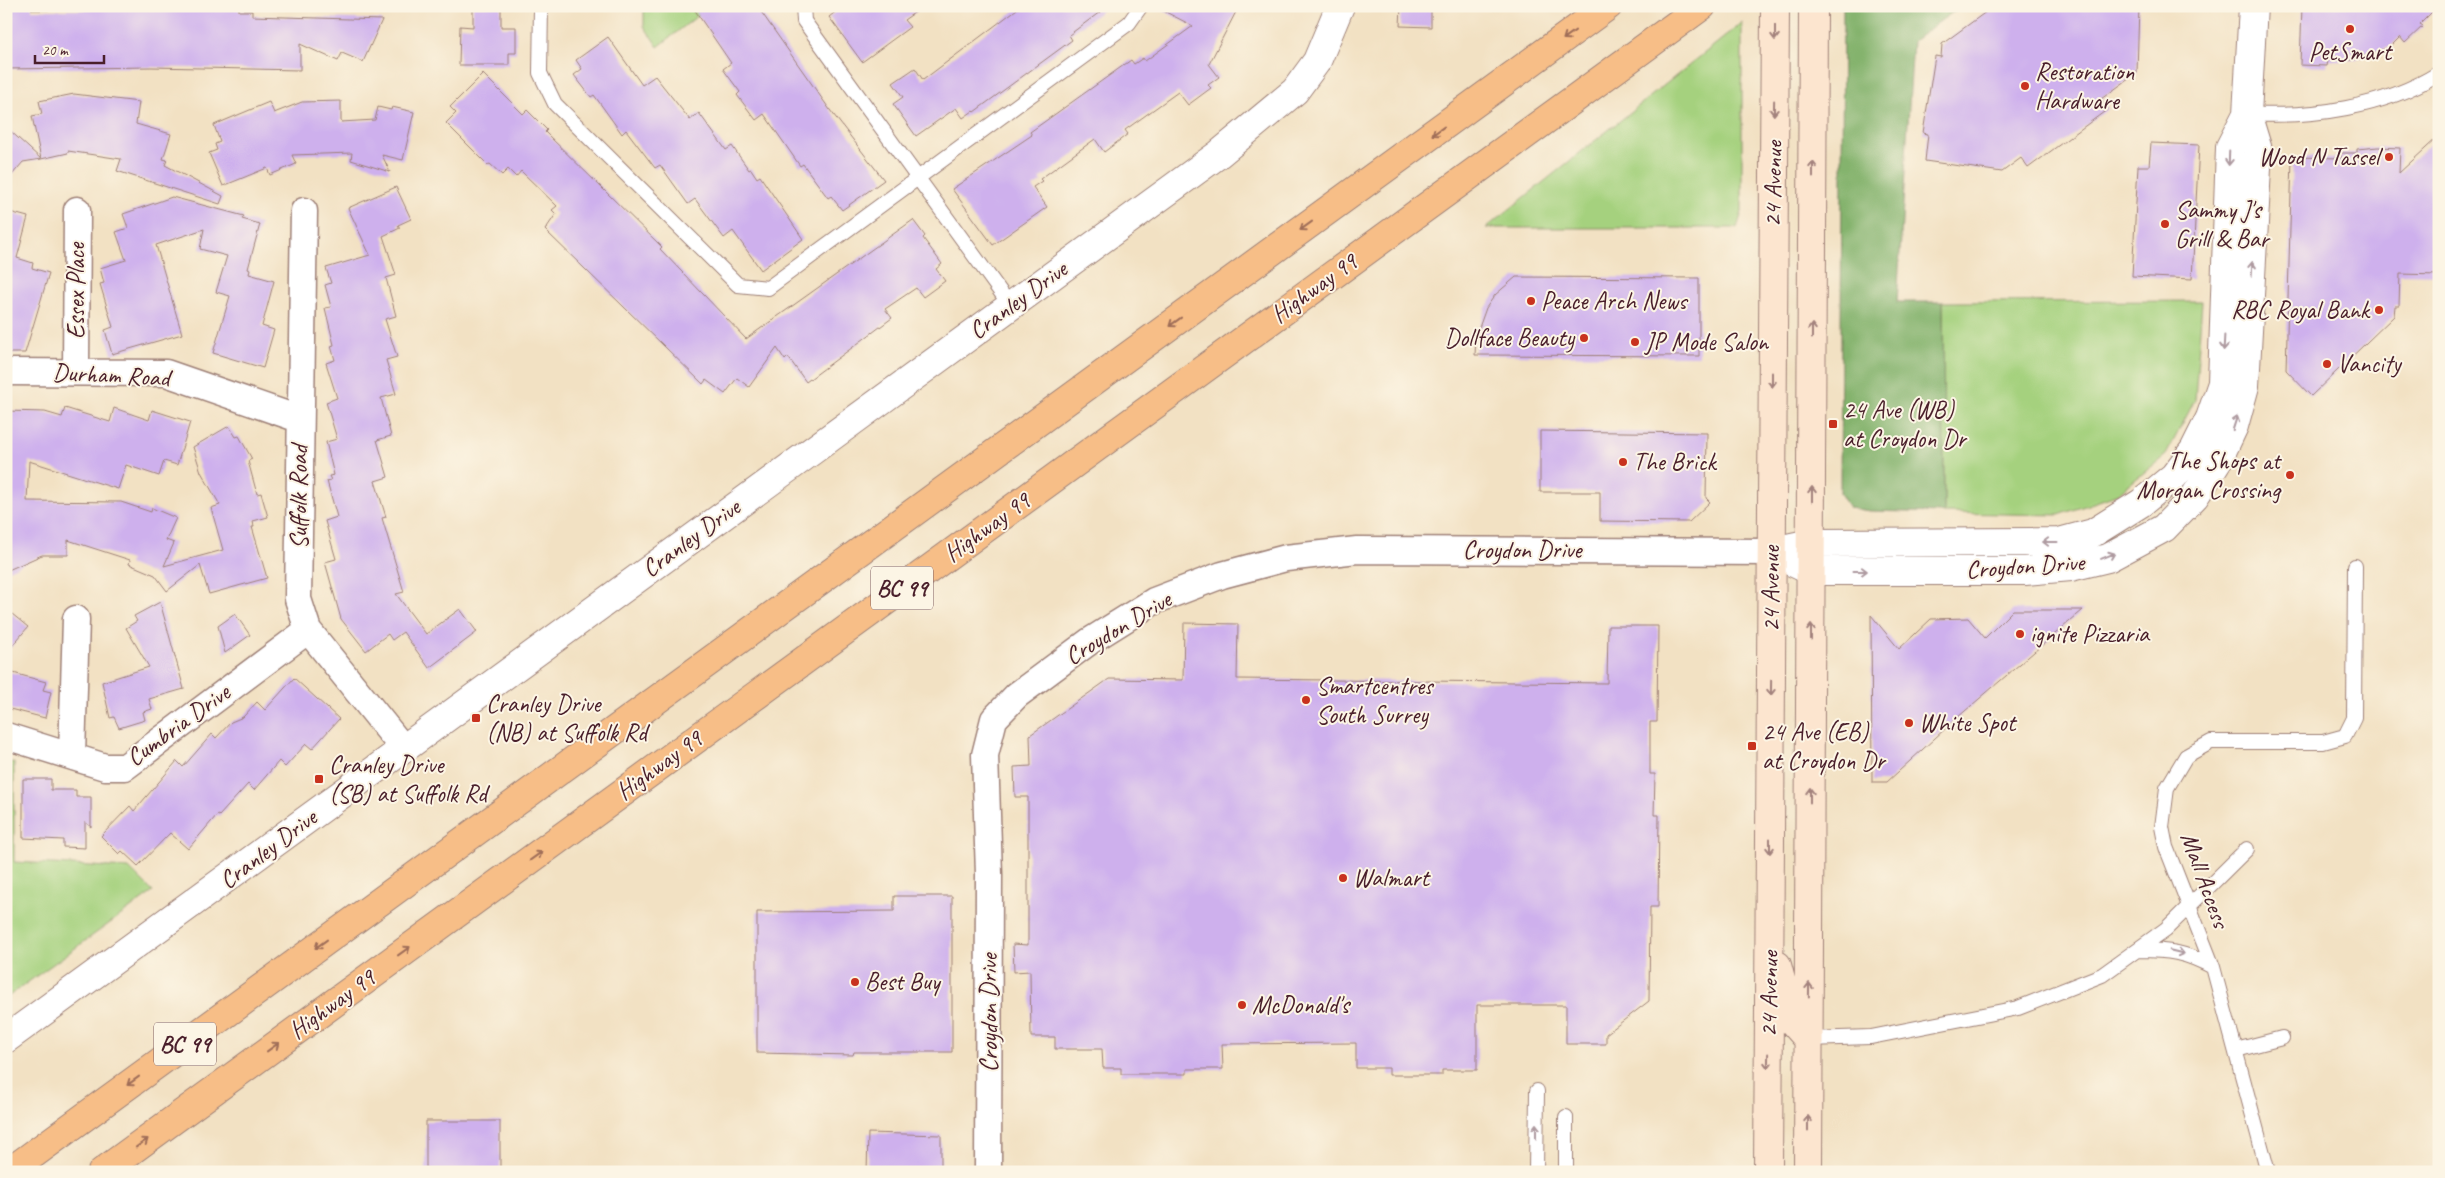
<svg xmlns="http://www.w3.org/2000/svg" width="2445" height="1178" font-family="Caveat,sans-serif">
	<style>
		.green { fill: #a5d17e; stroke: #787854 }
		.forest { fill: #84b36d; stroke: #67694c }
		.building { fill: #ceb0ed }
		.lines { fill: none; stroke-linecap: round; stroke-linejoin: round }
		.service-casing { stroke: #9e8077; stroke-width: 16 }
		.minor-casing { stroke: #9e8077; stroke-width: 29 }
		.tertiary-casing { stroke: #9e8077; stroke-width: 30 }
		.secondary-casing { stroke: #9e8077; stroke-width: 30 }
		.motorway-casing { stroke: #9e8077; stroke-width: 30 }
		.service { stroke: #fff; stroke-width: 14 }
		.minor { stroke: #fff; stroke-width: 26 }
		.tertiary { stroke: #fff; stroke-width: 28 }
		.secondary { stroke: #fce5cf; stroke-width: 28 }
		.motorway { stroke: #f7be87; stroke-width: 28 }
		.oneway { stroke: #a3827d }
		.oneway2 { stroke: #a06e59 }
		.oneway3 { stroke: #ae9aa0 }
		.poi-dot { fill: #c8321e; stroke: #fcf5e5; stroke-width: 2 }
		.labels { text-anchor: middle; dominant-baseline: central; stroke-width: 4; stroke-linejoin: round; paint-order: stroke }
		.shield { fill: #fcf5e5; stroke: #7f5f63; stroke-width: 1 }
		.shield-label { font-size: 24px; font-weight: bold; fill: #4a1f2b }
		.poi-label { font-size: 25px; fill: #4a1f2b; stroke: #fcf5e5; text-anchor: start }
		.street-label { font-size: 25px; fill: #4a1f2b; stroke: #fcf5e5 }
	</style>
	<rect width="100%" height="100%" fill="#fcf5e5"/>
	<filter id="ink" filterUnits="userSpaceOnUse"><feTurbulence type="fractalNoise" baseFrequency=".02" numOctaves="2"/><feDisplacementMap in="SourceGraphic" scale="10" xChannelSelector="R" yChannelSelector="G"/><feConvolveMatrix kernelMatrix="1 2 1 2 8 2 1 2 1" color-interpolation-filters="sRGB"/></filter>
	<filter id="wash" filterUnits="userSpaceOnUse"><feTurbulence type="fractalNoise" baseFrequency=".0096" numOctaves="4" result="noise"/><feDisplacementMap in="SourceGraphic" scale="20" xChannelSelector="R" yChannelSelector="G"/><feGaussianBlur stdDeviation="1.12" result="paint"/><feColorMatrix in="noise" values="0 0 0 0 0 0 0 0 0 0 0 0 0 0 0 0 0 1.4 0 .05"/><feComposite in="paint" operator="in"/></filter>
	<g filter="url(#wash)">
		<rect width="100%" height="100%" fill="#f2e1c3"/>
		<path class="green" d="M644,6h66l-52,41 -14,-21z
			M1742,23v189l-5,16h-251z
			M2202,301l-7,99 -29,55 -50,40 -57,20 -115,-2 -1,-211z
			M6,761l8,2v99l115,6 24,24 -147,106z"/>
		<path class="forest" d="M1843,6h118l-48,35 -16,261h46l1,211 -74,-2 -21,-3 -9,-15z"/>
		<g id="blocks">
			<path class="building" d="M6,6h26v4h59v-4h148v5h13v5l130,4 -19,42 -21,-9 -4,8 -38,-17v26l-149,-3 -145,2z
				M473,6h28v21h15v26h-7v12h-50l1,-39 13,1z
				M692,6h65l73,104 54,70 -42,30 -11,-14 -3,2 -25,-34 -3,2 -36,-52 -8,6 -19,-25 3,-3 -17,-23 8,-6z
				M843,6h81l-20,14 6,7 -48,35 -33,-45z
				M1021,6h87l-39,29 3,5 -98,72 -1,-1 -10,7 -7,-10 -40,28 -23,-32 10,-7 -10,-14 22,-15 8,12z
				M1154,6h85l-30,58 10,13 -11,8 3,3 -23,17 -10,-13 -53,38 3,4 -24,18 -9,-13 -55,40 2,2 -9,6 14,20 -54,38 -41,-56 80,-54 -2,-3 101,-72 3,4 9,-6 2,3 48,-35z
				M1401,6h30v21l-31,-1z
				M1994,6h145l-2,67 -36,26 7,10 -80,59 -7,-10 -19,14 -77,-11 3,-27 -5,-1 12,-77 6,1 1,-13z
				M2302,6h136l-18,18 3,2 -18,17 -5,-6 -10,10 -37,13h-25l-1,6 -27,-1z
				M608,37l34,48 13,-9 35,44 9,-7 27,37 6,-4 17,24 2,-1 6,9 3,-2 43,63 -42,31 -28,-39 -9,7 -29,-39 -7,5 -28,-39 -5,3 -29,-38 -4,4 -28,-39 -3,2 -17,-22 8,-6 -6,-9z
				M483,74l40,40 4,-4 20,20 -2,2 117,115 -2,2 86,90 167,-119 12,16 -2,2 19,26 -6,5 9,12 -22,16 -7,-9 -31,21 7,9 -86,64 -18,-25 -3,3 -8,-12 -28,39 -12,-9 -12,16 -19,-14 -3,4 -158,-154 11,-16 -4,-4 5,-4 -36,-35 -5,6 -8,-8 -6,6 -12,-11 -2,1 -42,-42 10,-10 -6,-6z
				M74,94l65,8 -3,22 35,10 -8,25 4,1 -2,5 58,31 -3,8 -103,-33 4,-12 -53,-8v2l-27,6 -9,-43 10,-2 -3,-13z
				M341,101v21l34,-2 3,-13 13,3 1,-3 22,5 -11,48 -21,-5 8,17 -39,-12 1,-7 -60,2 4,9 -26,11 -3,-7 -44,18 -14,-33 8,-3 -2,-6 5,-2 -6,-17 55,-23 5,11 28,-11z
				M6,127l35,32 -18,3 -17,20z
				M2439,136v139l-39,-1 -1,32h-4l-1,10 -83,80 -25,-26 6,-213 49,1v-5h16v-4l21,-2 22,1 -1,25z
				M2151,143l48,2 -7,134 -60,-3 6,-110h11z
				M396,187l15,32 -13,6 2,3 -17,8 13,39 -10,3 10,38 -11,3 12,38 -11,3 10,34 -15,4 10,38 -14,4 11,37 -13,4 11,36 -4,1 22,74 -8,2 30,40 34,-25 17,23 -48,36 -26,-36 -11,8 -4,-6 -22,17 -25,-32 -16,-57 11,-3 -11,-38 12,-4 -10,-36 4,-1 -2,-4 5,-1 -8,-33 11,-3 -11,-37 11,-4 -11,-35 9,-3 -4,-14 3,-1 -9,-37 6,-1 -6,-22 6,-2 -5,-15 44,-13 -22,-47z
				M172,197l72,19 -2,3 18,5 -12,45 2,1 -1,4 25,7 -12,45 12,4 -11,38 -50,-15 17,-57 -14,-4 11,-36 -27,-7 4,-20 -48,16 26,89 -70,20 -7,-24 8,-3 -13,-43 4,-1 -4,-15 26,-8 -10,-28 12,-4 -5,-14z
				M6,211l22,6 -11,41 16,5 -1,5 17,5 -24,80h-19z
				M1516,277l183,1v78l-224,-1 1,-19 10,-28 9,-13z
				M65,408l45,14 4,-14 35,12 3,-10 38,12 -13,43 -13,-4 -5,15 -33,-11 -8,24 -89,-28 -2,40 94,1 30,10 1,-4 24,10 -10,22 8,3 -10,23 59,-16 -12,-42 9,-3 -19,-33 -8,-25 36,-21 7,11 3,-1 13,23 -4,2 9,33 4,-1 7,24 -15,4 1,6h-2l15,51 -58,16 -9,-29 -33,26 -12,-16 -26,-11 1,-4 -62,-20v15h-26l-36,16v-160l39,1 17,5z
				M1540,431l167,2 -1,65 4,4 -21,20 -89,-1v-29h-60z
				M160,602l24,87 -35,10 3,10 -9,3 2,8 -26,8 -5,-11 -4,1 -8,-36 47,-15 -23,-39 11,-7 -3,-5z
				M6,609l22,18 -22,26z
				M2013,610h70l-125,107 -71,65h-15l-1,-167 28,34 32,-30 37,-1 17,20z
				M235,614l15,21 -25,18 -7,-27z
				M1184,623l54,1 -1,55 370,4 1,-57h50l-1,96h-7v52h5l-1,41h5l-1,92h-8l-1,94 -43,33v10h-40v-39h-89v65h-35v5h-53v-7h-33v-25l-134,1 1,25h-36v5h-66v-6h-18l-1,-19h-47v-12h-24l-1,-66 -16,1 -1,-28 15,1v-148h-13l-1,-30 17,-1 -1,-31 79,-56 74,1z
				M6,671l40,11 -3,8 8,2 -6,26 -39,-10z
				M294,678l45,41 -27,30 -6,-5 -21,23 -6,-6 -25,29 -6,-6 -29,32 -2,-1 -29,34 -18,-16 -32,33 -16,-15 -3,3 -18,-18 29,-30 4,5 43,-50 6,6 29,-33 4,4 15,-16 12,-5 14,-15 8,8z
				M23,779h28v11h25v7h15v30l-6,-5v26l-22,-1v-7l-40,-2z
				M894,896h58v156h-98l-1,3 -96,-2v-141l137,-1z
				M426,1121h74v51h-74z
				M868,1133l73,2v37h-74z"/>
		</g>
	</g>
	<g filter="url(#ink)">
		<use href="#blocks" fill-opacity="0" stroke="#9e8077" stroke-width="1"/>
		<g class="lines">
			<g class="service-casing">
				<path id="service" d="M541,6l-1,67 15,31 183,181 30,3 361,-265 12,-17
					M803,6l1,15 206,284
					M2247,114c63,4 137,-6 192,-41
					M2138,950c31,0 47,2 75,17
					M1808,1039l63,-2 147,-29 84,-33 64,-46 81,-80
					M2236,1050l46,-12
					M1566,1117v55
					M1536,1172l1,-81
					M2268,1172l-55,-205 -47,-120 -4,-20 5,-39 19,-32 25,-14h112l22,-6 9,-18 1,-152"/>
			</g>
			<g class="minor-casing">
				<path id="minor" d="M304,211l-6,388 10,31 95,118
					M6,372l160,1 133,46
					M76,372l1,-162
					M6,736l99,31h20l183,-137
					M72,755l4,-136
					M988,1172l1,-298 -4,-119 9,-36 23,-24 73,-54 64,-40 68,-26 64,-17 71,-8 414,2"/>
			</g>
			<g class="tertiary-casing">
				<path id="tertiary" d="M1787,548l24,-5 248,-1 34,-9 48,-30 33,-27 20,-26 16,-32 12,-35 8,-236 17,-33
					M1771,552l40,19h214l46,-4 37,-9 56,-30 31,-32 23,-36 16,-34 11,-40 13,-236 -11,-36 6,-108
					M6,1039l1213,-885 76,-63 22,-30 23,-55"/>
			</g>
			<g class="secondary-casing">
				<path id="secondary" d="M1777,965l15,56 16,18
					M1768,1172l7,-1166
					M1808,1172l5,-1166"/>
			</g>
			<g class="motorway-casing">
				<path id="motorway" d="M9,1172l1599,-1166
					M102,1172l1600,-1166"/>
			</g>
			<use href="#service" class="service"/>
			<use href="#minor" class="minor"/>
			<use href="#tertiary" class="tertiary"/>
			<use href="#secondary" class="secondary"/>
			<use href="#motorway" class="motorway"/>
		</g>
		<defs><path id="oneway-shaft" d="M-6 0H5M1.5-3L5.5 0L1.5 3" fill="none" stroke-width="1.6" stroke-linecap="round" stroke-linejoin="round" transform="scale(1.25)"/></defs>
		<g class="oneway">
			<use href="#oneway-shaft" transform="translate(1775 33) rotate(90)"/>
			<use href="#oneway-shaft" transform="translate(1774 108) rotate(91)"/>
			<use href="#oneway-shaft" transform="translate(1813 169) rotate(-90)"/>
			<use href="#oneway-shaft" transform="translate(1812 331) rotate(-90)"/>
			<use href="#oneway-shaft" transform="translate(1772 380) rotate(90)"/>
			<use href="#oneway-shaft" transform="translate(1812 494) rotate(-90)"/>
			<use href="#oneway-shaft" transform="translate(1811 632) rotate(-90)"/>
			<use href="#oneway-shaft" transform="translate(1771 688) rotate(91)"/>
			<use href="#oneway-shaft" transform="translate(1810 795) rotate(-90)"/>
			<use href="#oneway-shaft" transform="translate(1770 846) rotate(90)"/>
			<use href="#oneway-shaft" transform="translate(1809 990) rotate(-89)"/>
			<use href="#oneway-shaft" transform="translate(1768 1061) rotate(91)"/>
			<use href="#oneway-shaft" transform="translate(1808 1123) rotate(-90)"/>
		</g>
		<g class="oneway2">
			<use href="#oneway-shaft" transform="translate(1569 35) rotate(144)"/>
			<use href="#oneway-shaft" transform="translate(1438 131) rotate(144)"/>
			<use href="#oneway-shaft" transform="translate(1306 226) rotate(144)"/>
			<use href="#oneway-shaft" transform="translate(1175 322) rotate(144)"/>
			<use href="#oneway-shaft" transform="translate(536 856) rotate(-36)"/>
			<use href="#oneway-shaft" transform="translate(321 944) rotate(144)"/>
			<use href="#oneway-shaft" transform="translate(404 951) rotate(-36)"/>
			<use href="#oneway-shaft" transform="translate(273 1047) rotate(-36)"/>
			<use href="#oneway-shaft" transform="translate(133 1081) rotate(144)"/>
			<use href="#oneway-shaft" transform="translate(142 1143) rotate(-36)"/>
		</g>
		<g class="oneway3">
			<use href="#oneway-shaft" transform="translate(2229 158) rotate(92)"/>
			<use href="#oneway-shaft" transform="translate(2252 269) rotate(-87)"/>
			<use href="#oneway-shaft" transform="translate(2224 343) rotate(93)"/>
			<use href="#oneway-shaft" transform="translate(2235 423) rotate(-72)"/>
			<use href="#oneway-shaft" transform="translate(2050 542) rotate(180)"/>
			<use href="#oneway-shaft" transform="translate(2108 556) rotate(-22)"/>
			<use href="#oneway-shaft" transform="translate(1860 571)"/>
			<use href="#oneway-shaft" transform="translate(2177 952) rotate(14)"/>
			<use href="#oneway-shaft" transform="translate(1536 1131) rotate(-90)"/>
		</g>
	</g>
	<g class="poi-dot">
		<circle cx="2350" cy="29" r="5"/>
		<circle cx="2025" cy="86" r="5"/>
		<circle cx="2389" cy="157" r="5"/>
		<circle cx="2165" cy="224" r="5"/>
		<circle cx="1531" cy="301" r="5"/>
		<circle cx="2379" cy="310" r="5"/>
		<circle cx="1584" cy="338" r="5"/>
		<circle cx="1635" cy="342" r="5"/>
		<circle cx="2327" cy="364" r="5"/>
		<rect x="1828" y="419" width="10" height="10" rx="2.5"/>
		<circle cx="1623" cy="462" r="5"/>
		<circle cx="2290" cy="475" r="5"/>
		<circle cx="2020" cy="634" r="5"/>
		<circle cx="1306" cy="700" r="5"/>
		<rect x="471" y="713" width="10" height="10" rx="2.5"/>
		<circle cx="1909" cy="723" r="5"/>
		<rect x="1747" y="741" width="10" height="10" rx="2.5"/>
		<rect x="314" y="774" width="10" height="10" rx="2.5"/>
		<circle cx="1343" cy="878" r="5"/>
		<circle cx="855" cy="982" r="5"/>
		<circle cx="1242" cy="1005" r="5"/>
	</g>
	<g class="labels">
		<g class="shield">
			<rect x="871" y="566.5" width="62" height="43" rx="4"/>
			<rect x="154" y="1022.5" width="62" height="43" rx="4"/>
		</g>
		<g class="shield-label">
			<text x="902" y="588">BC 99</text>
			<text x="185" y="1044">BC 99</text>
		</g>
		<g class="poi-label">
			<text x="2350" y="52" text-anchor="middle">PetSmart</text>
			<text x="2035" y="72">Restoration<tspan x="2035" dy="29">Hardware</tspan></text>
			<text x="2379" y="157" text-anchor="end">Wood N Tassel</text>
			<text x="2175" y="210">Sammy J's<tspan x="2175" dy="29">Grill &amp; Bar</tspan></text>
			<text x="1541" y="301">Peace Arch News</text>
			<text x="2369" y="310" text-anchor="end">RBC Royal Bank</text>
			<text x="1574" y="338" text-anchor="end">Dollface Beauty</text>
			<text x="1645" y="342">JP Mode Salon</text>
			<text x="2337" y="364">Vancity</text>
			<text x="1843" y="410">24 Ave (WB)<tspan x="1843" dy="29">at Croydon Dr</tspan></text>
			<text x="2280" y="461" text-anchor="end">The Shops at<tspan x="2280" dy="29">Morgan Crossing</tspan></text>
			<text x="1633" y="462">The Brick</text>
			<text x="2030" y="634">ignite Pizzaria</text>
			<text x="1316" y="686">Smartcentres<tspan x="1316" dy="29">South Surrey</tspan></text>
			<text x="486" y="704">Cranley Drive<tspan x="486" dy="29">(NB) at Suffolk Rd</tspan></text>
			<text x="1919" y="723">White Spot</text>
			<text x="1762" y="732">24 Ave (EB)<tspan x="1762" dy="29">at Croydon Dr</tspan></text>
			<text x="329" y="765">Cranley Drive<tspan x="329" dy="29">(SB) at Suffolk Rd</tspan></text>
			<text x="1353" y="878">Walmart</text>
			<text x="865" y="982">Best Buy</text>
			<text x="1252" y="1005">McDonald's</text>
		</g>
		<g class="street-label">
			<text transform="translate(1773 184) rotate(-89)">24 Avenue</text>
			<text transform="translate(1314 288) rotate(-36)">Highway 99</text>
			<text transform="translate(76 291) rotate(-90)">Essex Place</text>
			<text transform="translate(1018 300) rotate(-36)">Cranley Drive</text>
			<text transform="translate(111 375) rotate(3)">Durham Road</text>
			<text transform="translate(299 497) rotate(-90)">Suffolk Road</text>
			<text transform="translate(987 527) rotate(-36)">Highway 99</text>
			<text transform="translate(691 538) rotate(-36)">Cranley Drive</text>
			<text x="1522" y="550">Croydon Drive</text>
			<text transform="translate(2025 566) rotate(-4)">Croydon Drive</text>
			<text transform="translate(1771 589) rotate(-90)">24 Avenue</text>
			<text transform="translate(1118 628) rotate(-31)">Croydon Drive</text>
			<text transform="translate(178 725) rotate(-36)">Cumbria Drive</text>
			<text transform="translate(659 765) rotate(-36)">Highway 99</text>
			<text transform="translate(268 849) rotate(-37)">Cranley Drive</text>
			<text transform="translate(2205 880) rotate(70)">Mall Access</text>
			<text transform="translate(1769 994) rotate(-89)">24 Avenue</text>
			<text transform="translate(332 1004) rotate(-36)">Highway 99</text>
			<text transform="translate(989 1013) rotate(-90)">Croydon Drive</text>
		</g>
	</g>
	<rect width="2445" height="1178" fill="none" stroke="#fcf5e5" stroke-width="25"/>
	<path d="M35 55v8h69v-8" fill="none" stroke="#4a1f2b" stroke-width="2.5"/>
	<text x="42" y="55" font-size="15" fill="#4a1f2b" stroke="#fcf5e5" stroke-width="4" paint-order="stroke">20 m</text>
</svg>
